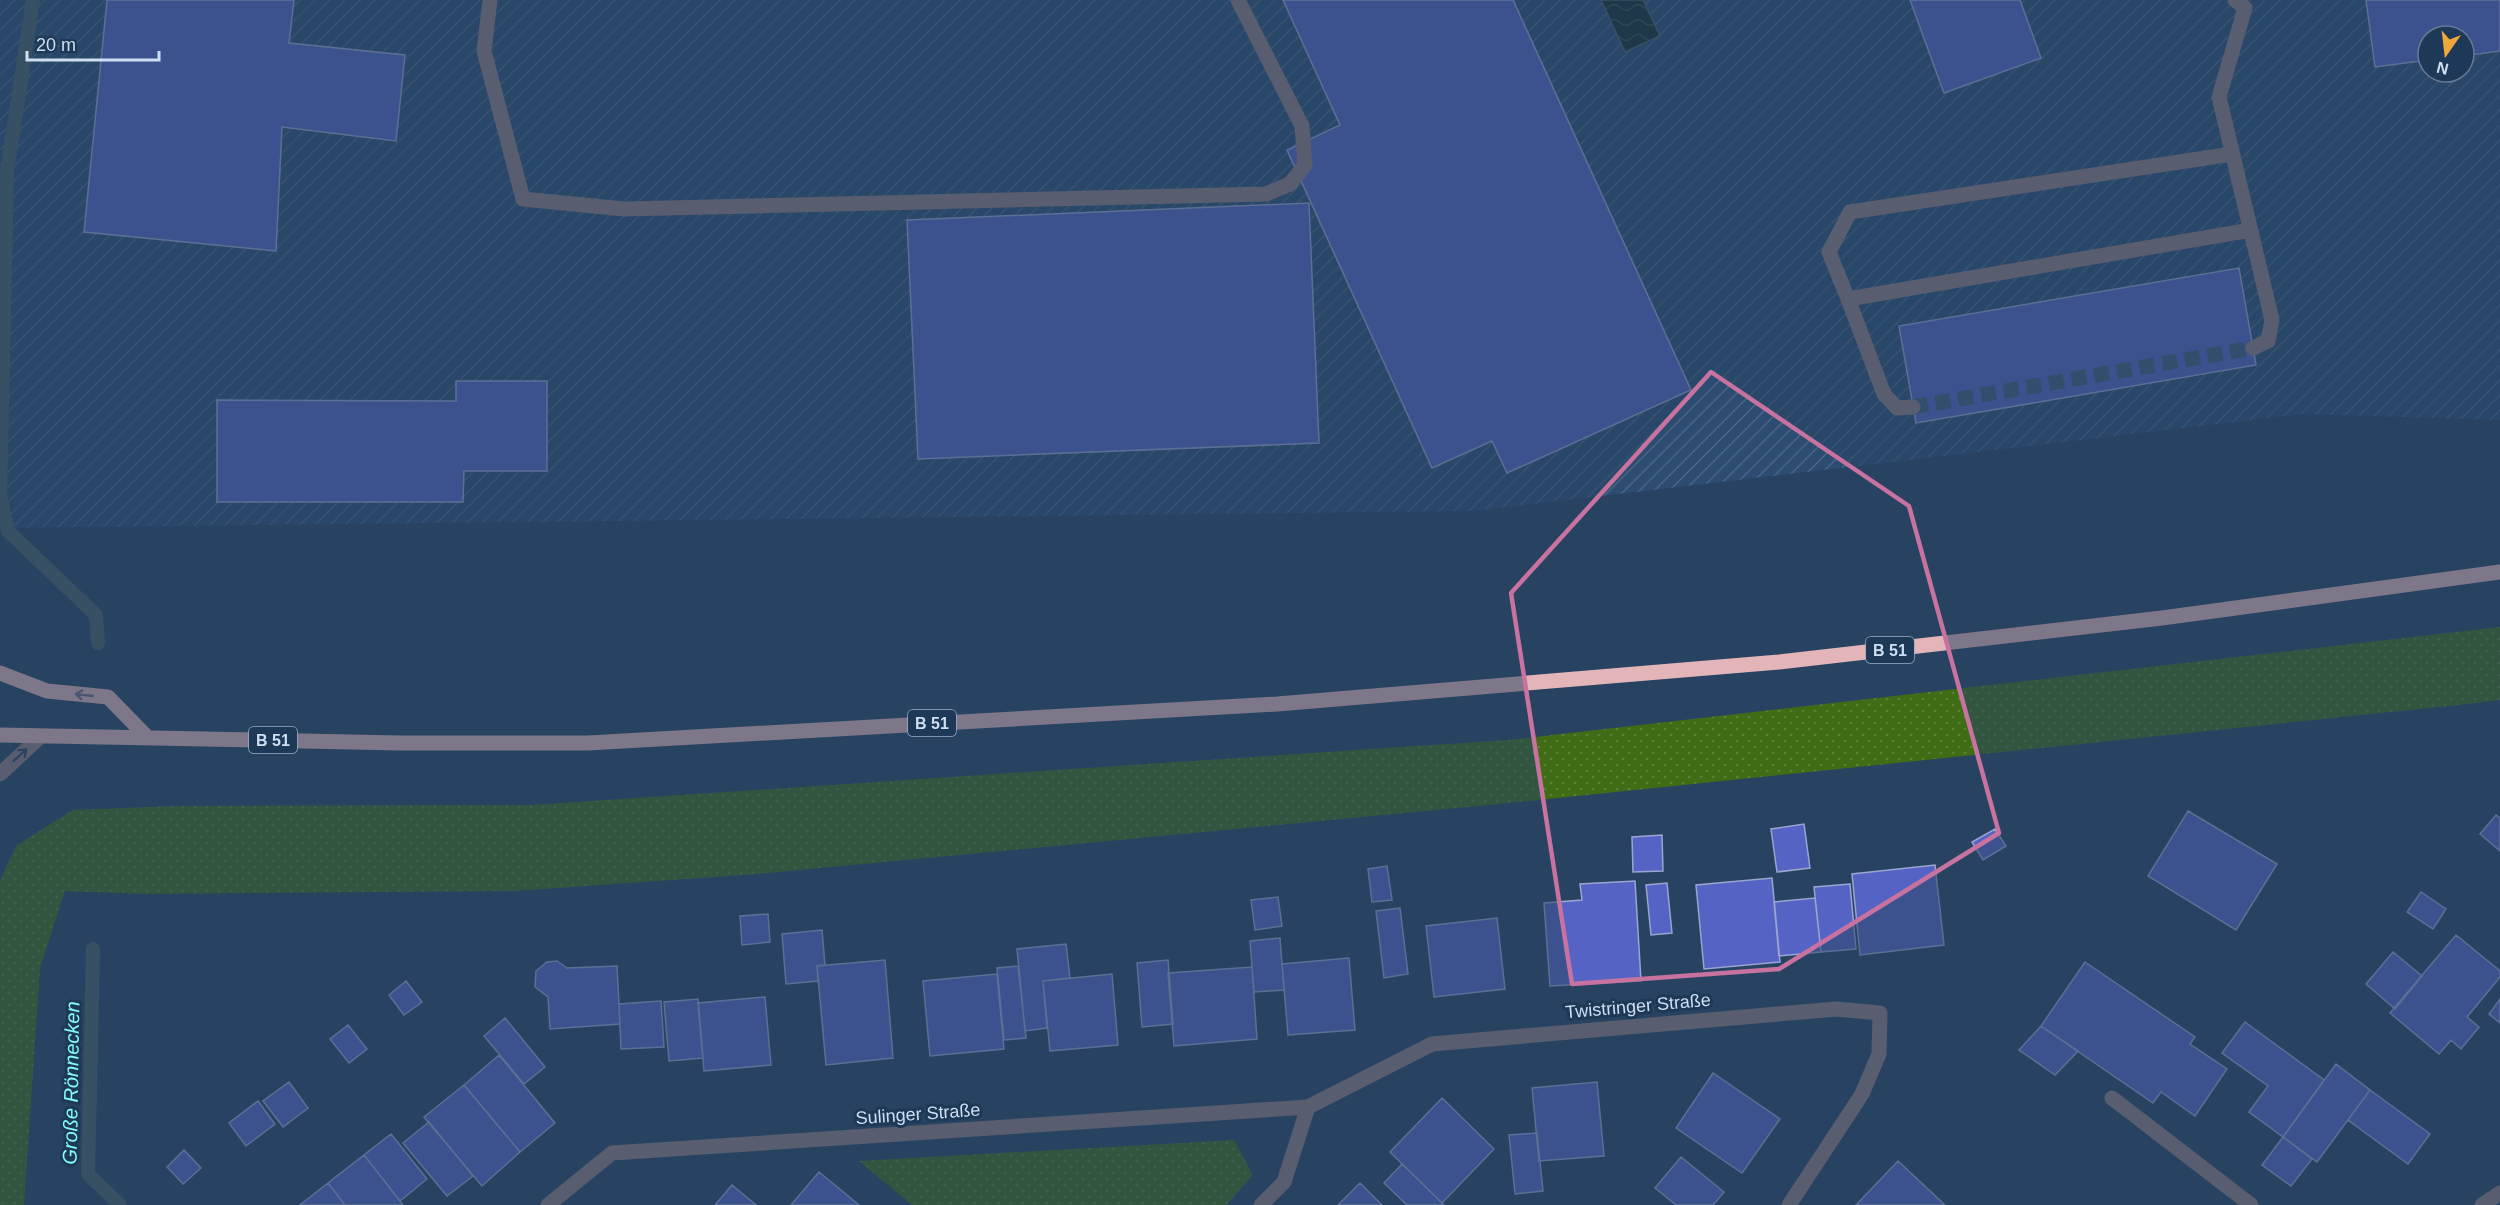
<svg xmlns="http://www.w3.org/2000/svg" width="2500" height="1205" font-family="Arial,sans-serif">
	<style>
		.industrial { fill: url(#industrial-furrows); fill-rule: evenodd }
		.green { fill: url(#green-dots) }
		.water { fill: url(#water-waves); stroke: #4c6167; stroke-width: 1.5 }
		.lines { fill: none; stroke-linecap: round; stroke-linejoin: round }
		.stream { stroke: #4c6167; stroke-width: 14 }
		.building { fill: #5564c4; stroke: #9aa5d0; stroke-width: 1.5 }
		.minor-tunnel { stroke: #415a78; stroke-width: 15; stroke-dasharray: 15 8; stroke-linecap: butt }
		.minor { stroke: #937c7e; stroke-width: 15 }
		.major { stroke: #e4b5b8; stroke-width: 15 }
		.oneway { stroke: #777083 }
		.oneway2 { stroke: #30425d }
		.marked { fill: none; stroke: #c8729f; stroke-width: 4.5; stroke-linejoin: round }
		.labels { text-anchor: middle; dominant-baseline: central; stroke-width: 6; stroke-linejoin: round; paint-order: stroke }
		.shield { fill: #1e3857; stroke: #9aadc4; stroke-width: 1.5 }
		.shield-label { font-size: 16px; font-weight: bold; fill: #cfdff2 }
		.street-label { font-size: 18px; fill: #cfdff2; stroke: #1e3857 }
		.water-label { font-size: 20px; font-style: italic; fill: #85fbf8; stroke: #1e3857 }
	</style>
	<defs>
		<pattern id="industrial-furrows" width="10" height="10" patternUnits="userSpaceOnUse" patternTransform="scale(1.5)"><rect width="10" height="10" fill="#2c4c71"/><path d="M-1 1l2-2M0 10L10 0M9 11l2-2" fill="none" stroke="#4a6586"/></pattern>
		<pattern id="green-dots" width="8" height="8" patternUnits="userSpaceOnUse" patternTransform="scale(1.5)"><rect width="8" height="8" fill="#3f6c14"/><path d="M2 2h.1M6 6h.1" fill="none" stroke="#5a8137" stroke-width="1.8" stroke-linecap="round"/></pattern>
		<pattern id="water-waves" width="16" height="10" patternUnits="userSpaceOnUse" patternTransform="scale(1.5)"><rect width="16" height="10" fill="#142b2b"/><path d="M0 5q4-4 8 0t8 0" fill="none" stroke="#35494a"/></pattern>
	</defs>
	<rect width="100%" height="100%" fill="#284362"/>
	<path class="industrial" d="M0,0h2500v420l-196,-6 -832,97 -1472,17zM2428,36h36v36h-36z"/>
	<path class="green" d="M2500,627v73l-41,5 -960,99 -741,70 -245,17 -366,3 -82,-3 -25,77 -16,237h-24v-325l17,-35 56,-35 104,-4 354,-1 977,-65z
		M1234,1140l19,35 -27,30h-314l-53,-44z"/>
	<path class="water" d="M1601,0h42l17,36 -35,16z"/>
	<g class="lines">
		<path class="stream" d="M0,491l7,-319 26,-172
			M0,496l8,35 88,84 2,28
			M93,949l-5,225 32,31"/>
	</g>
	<path class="building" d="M107,0h187l-5,43 116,12 -9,86 -114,-14 -6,124 -192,-19z
		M1283,0h230l178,390 -184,83 -15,-32 -60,27 -145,-318 53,-25z
		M1910,0h110l21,58 -97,35z
		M2366,0h134v51l-36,5v-20h-36v24l-53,7z
		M1309,203l10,240 -401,16 -11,-239z
		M2239,268l17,97 -340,58 -17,-97z
		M456,381h91v90h-83l-1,31h-246v-102l239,1z
		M2188,811l89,53 -41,66 -88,-54z
		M2496,815l4,3v33l-20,-17z
		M1804,824l6,44 -33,4 -6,-43z
		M1995,829l11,17 -23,14 -11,-18z
		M1662,835l1,36 -30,1 -1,-35z
		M1935,865l9,80 -84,10 -8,-81z
		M1387,866l5,34 -20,2 -4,-33z
		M1772,878l8,84 -76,7 -8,-84z
		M1635,881l6,100 -91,5 -6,-83 38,-3 -2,-16z
		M1667,883l5,50 -21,2 -5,-50z
		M1850,884l6,65 -35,3 -7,-65z
		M2421,892l25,17 -13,20 -26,-17z
		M1278,897l4,29 -27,4 -4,-30z
		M1815,898l6,54 -42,4 -5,-54z
		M1400,908l8,66 -24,4 -8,-67z
		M768,914l2,28 -28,3 -2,-29z
		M1497,918l8,71 -71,8 -8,-71z
		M822,930l3,35 -8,1 1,15 -32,3 -4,-50z
		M2456,935l44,36v6l-33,40 12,10 -18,22 -10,-9 -12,14 -49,-41z
		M1280,938l4,52 -30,2 -4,-51z
		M1066,944l4,34 -27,3 4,47 -22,3 -8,-82z
		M2393,952l29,24 -27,33 -29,-25z
		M1349,958l6,72 -67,5 -6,-71z
		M885,960l8,98 -67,7 -9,-99z
		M1168,960l5,64 -31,3 -5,-64z
		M557,961l10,7 50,-2 3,58 -70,5 -2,-32 -13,-10 1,-16 11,-9z
		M2085,962l110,75 -5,7 37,25 -32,47 -34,-24 -8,11 -112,-77z
		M1018,966l8,72 -22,2 -7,-72z
		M1252,967l5,72 -83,7 -6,-73z
		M997,974l7,75 -74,7 -7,-75z
		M1112,974l6,71 -68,6 -7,-70z
		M406,981l16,21 -18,13 -15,-20z
		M765,997l6,68 -67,6 -6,-68z
		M698,999l5,59 -34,3 -5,-59z
		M2500,999v24l-11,-9z
		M661,1001l3,46 -43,2 -2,-45z
		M505,1018l40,49 -21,17 -40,-48z
		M2245,1022l79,58 -41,57 -34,-25 19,-26 -46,-33z
		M348,1025l19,24 -18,14 -19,-24z
		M2041,1026l37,25 -23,24 -36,-25z
		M499,1055l56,68 -35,29 -56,-67z
		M2336,1064l34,26 -53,72 -34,-25z
		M1713,1073l67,46 -38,54 -66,-45z
		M289,1082l19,26 -25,19 -20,-26z
		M1597,1082l7,74 -65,5 -7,-73z
		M464,1085l56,67 -38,34 -58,-69z
		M2370,1090l60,44 -22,30 -60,-44z
		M1442,1098l52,51 -52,54 -52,-51z
		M258,1101l17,23 -29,22 -17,-23z
		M429,1122l44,54 -26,20 -44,-53z
		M1537,1133l6,58 -28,3 -6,-59z
		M391,1134l36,45 -27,22 -36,-46z
		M2283,1137l29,22 -21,27 -29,-21z
		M184,1150l17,18 -18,16 -16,-17z
		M364,1155l36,46 3,4h-58l-17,-22z
		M1681,1157l43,35 -11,13h-37l-21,-17z
		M1898,1161l47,44h-89z
		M1402,1164l40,39 2,2h-37l-23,-22z
		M819,1172l40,33h-68z
		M328,1183l17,22h-45z
		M1360,1183l22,22h-44z
		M732,1185l24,20h-41z"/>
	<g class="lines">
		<path class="minor-tunnel" d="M1913,407l340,-59"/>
		<path class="minor" d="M490,0l-6,51 39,148 101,10 642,-15 24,-10 15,-19 -3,-39 -64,-126
			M2235,0l10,8 -26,89 53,223 -4,21 -15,7
			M1848,299l-19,-47 21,-40 382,-58
			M1913,407l-16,1 -13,-14 -36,-95 403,-69
			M0,774l40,-37
			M2112,1098l139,107
			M548,1205l64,-52 696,-46
			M1261,1205l23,-23 24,-75 124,-63 404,-35 44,4 -1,41 -17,40 -73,111
			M2482,1205l18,-12"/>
		<path class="major" d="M0,673l47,18 61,6 39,40
			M0,735l400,8h188l689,-39 502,-42 383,-44 338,-46"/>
	</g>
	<defs><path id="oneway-shaft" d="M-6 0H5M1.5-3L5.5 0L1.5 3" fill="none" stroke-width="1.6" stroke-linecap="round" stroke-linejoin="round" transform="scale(1.5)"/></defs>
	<use class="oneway" href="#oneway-shaft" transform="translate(84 695) rotate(-174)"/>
	<use class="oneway2" href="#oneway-shaft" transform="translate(20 755) rotate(-43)"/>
	<path d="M0 0H2500V1205H0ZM1711,372l198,134 90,327 -220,136 -207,15 -61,-391z" fill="#284362" fill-opacity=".55" fill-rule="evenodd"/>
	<path class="marked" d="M1711,372l198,134 90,327 -220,136 -207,15 -61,-391z"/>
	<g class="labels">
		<g class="shield">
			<rect x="1866" y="637" width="48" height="26" rx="4.5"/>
			<rect x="908" y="710" width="48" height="26" rx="4.5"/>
			<rect x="249" y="727" width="48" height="26" rx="4.5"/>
		</g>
		<g class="shield-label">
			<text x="1890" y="650">B 51</text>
			<text x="932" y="723">B 51</text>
			<text x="273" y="740">B 51</text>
		</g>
		<g class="street-label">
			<text transform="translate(1638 1006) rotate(-5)">Twistringer Straße</text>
			<text transform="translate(918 1114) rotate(-4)">Sulinger Straße</text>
		</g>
		<g class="water-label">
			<text transform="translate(71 1083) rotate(-89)">Große Rönnecken</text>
		</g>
	</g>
	<g transform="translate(2446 54) rotate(194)"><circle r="28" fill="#1e3857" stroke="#657b95" stroke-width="1.5"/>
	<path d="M0-4.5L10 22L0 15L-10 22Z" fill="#eea83c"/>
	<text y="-9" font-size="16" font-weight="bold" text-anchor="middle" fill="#cfdff2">N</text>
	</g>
	<path d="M27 51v9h132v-9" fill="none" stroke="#cfdff2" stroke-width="3"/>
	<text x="36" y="51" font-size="18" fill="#cfdff2" stroke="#1e3857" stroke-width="4.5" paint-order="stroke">20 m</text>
</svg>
